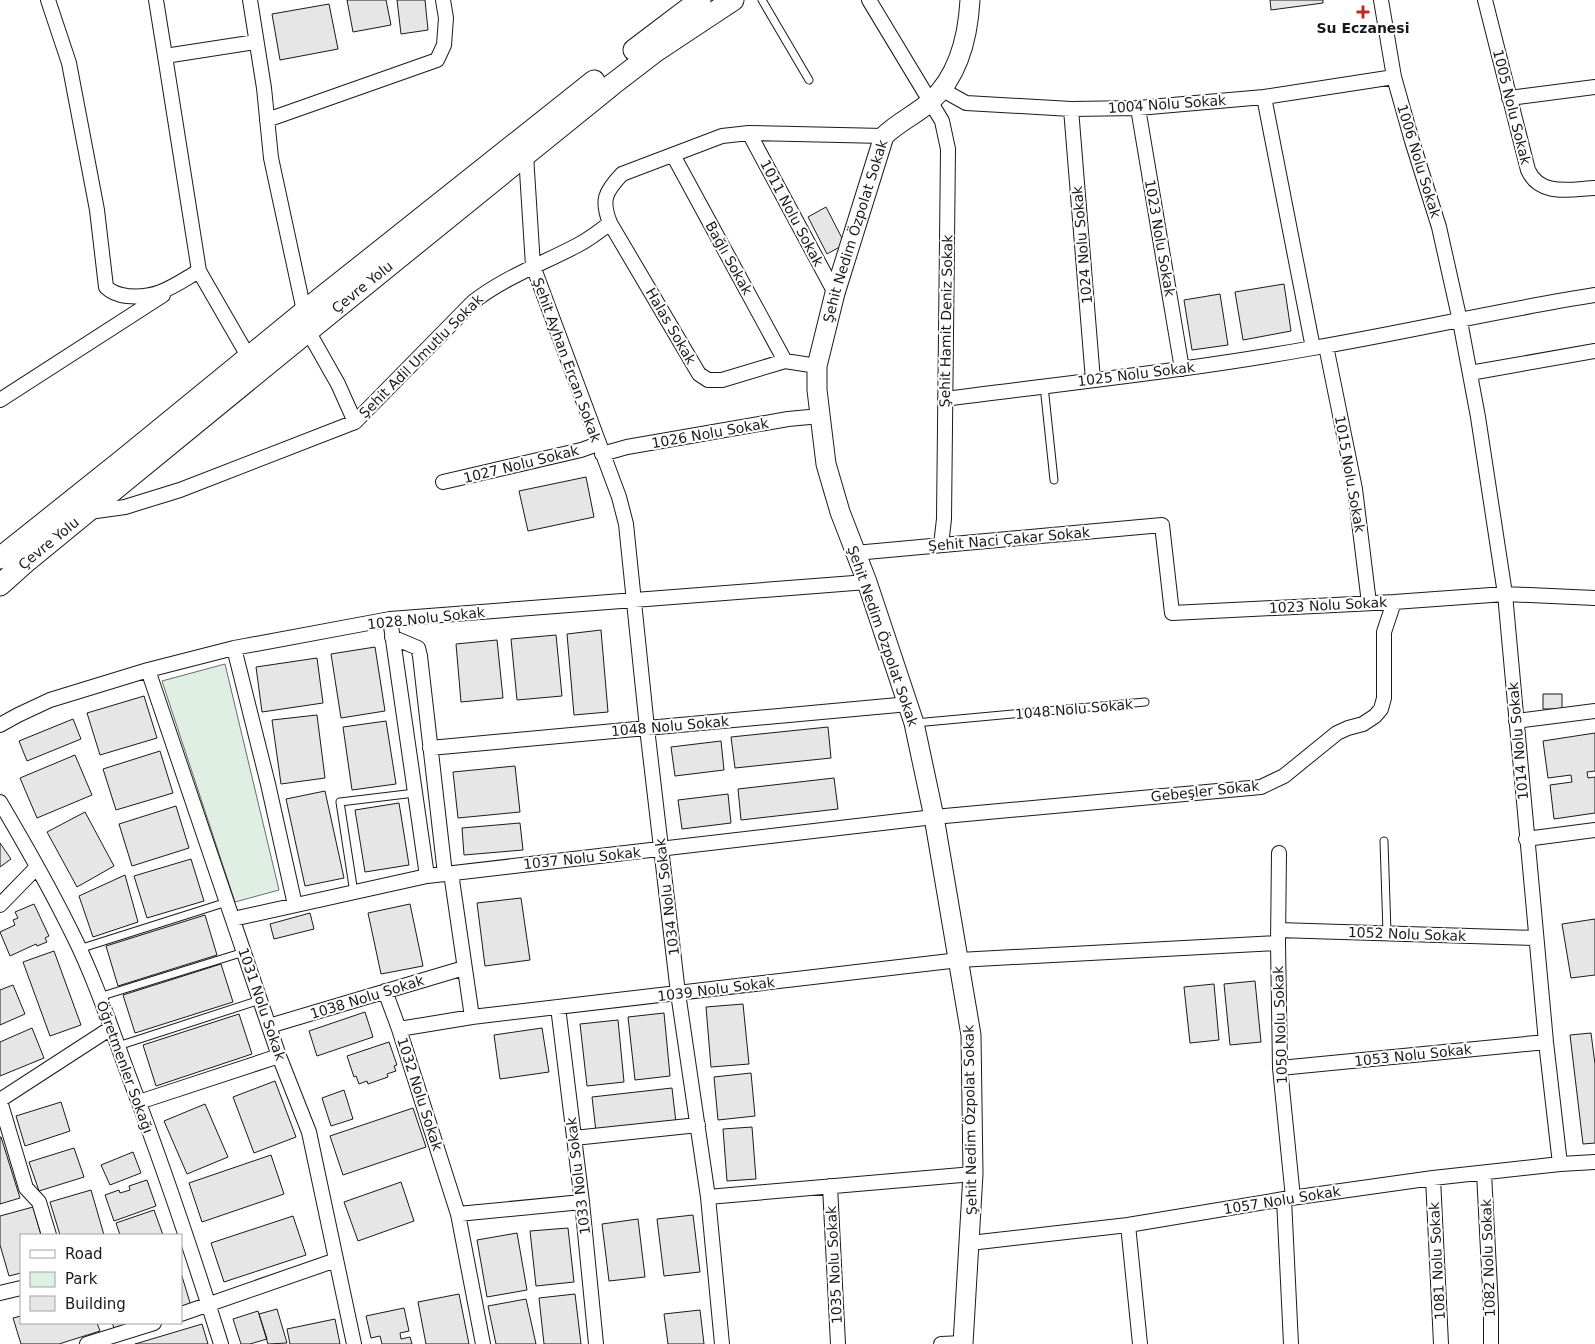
<svg xmlns="http://www.w3.org/2000/svg" width="1595" height="1344" font-family="'DejaVu Sans',sans-serif">
	<style>
		.green { fill: #e0efe3; stroke: #6a6a6a }
		.building { fill: #e6e6e6; stroke: #1a1a1a }
		.lines { fill: none; stroke-linecap: round; stroke-linejoin: round }
		.lane-casing { stroke: #1a1a1a; stroke-width: 9 }
		.street-casing { stroke: #1a1a1a; stroke-width: 16 }
		.secondary-casing { stroke: #1a1a1a; stroke-width: 21 }
		.primary-casing { stroke: #1a1a1a; stroke-width: 23 }
		.lane { stroke: #fff; stroke-width: 7 }
		.street { stroke: #fff; stroke-width: 14 }
		.secondary { stroke: #fff; stroke-width: 19 }
		.primary { stroke: #fff; stroke-width: 21 }
		.poi-dot { fill: #c62828; stroke: #fff; stroke-width: 2 }
		.labels { text-anchor: middle; dominant-baseline: central; stroke-width: 4; stroke-linejoin: round; paint-order: stroke }
		.poi-label { font-size: 14px; font-weight: bold; fill: #1a1a1a; stroke: #fff }
		.street-label { font-size: 14px; fill: #1a1a1a; stroke: #fff }
	</style>
	<rect width="100%" height="100%" fill="#fff"/>
	<path class="green" d="M225,664l54,226 -44,12 -73,-221z"/>
	<path class="building" d="M347,0h39l5,25 -38,7z
		M397,0h28l3,30 -27,4z
		M1270,0h53v3l-52,7z
		M329,4l9,45 -58,11 -8,-46z
		M826,207l19,37 -18,10 -19,-37z
		M1284,284l7,47 -48,9 -8,-48z
		M1220,294l8,51 -36,5 -8,-50z
		M586,477l8,40 -66,14 -9,-40z
		M601,630l7,82 -34,3 -7,-81z
		M556,635l6,61 -45,4 -6,-61z
		M497,640l6,58 -42,4 -5,-58z
		M375,647l10,64 -44,7 -10,-64z
		M317,658l6,45 -61,9 -6,-45z
		M1543,694h19v15h-19z
		M144,696l13,42 -57,17 -13,-42z
		M317,715l8,63 -44,6 -9,-64z
		M73,719l8,20 -54,22 -8,-20z
		M386,721l10,63 -44,6 -9,-63z
		M828,727l3,31 -96,10 -4,-31z
		M1595,733v38l-8,1 1,6 7,-1v36l-41,6 -4,-34 22,-3 -1,-7 -23,3 -5,-37z
		M721,741l3,29 -49,6 -4,-29z
		M160,751l13,42 -57,17 -13,-41z
		M75,755l17,40 -55,23 -17,-40z
		M515,766l5,46 -62,6 -5,-46z
		M834,778l4,31 -97,11 -3,-31z
		M325,791l19,87 -39,8 -19,-87z
		M728,794l3,29 -49,6 -4,-29z
		M399,803l10,62 -44,7 -10,-62z
		M176,806l13,42 -57,18 -13,-42z
		M85,812l29,54 -37,21 -30,-55z
		M520,823l3,27 -59,5 -2,-27z
		M0,843l11,16 -11,8z
		M191,859l13,42 -57,17 -13,-42z
		M125,875l13,47 -45,15 -14,-41z
		M521,898l9,62 -45,6 -8,-63z
		M34,904l15,32 -4,2 2,4 -10,4 -1,-2 -26,12 -10,-24 15,-7 -2,-5 5,-2 -3,-6z
		M410,904l13,62 -42,8 -13,-61z
		M310,913l4,16 -40,10 -4,-15z
		M205,915l12,40 -99,31 -12,-40z
		M1595,919v56l-24,3 -9,-54z
		M54,951l27,74 -31,11 -27,-74z
		M221,964l12,38 -98,31 -12,-38z
		M1255,981l6,61 -31,3 -6,-61z
		M1214,984l5,56 -29,3 -6,-56z
		M13,985l12,29 -25,11v-35z
		M743,1004l6,60 -38,3 -5,-60z
		M365,1012l8,25 -56,19 -8,-25z
		M664,1013l6,63 -35,4 -7,-63z
		M239,1014l13,40 -96,32 -13,-41z
		M618,1020l6,62 -37,4 -7,-62z
		M32,1028l12,30 -44,18v-34z
		M542,1028l7,44 -49,7 -6,-44z
		M1591,1033l4,31v79l-12,1 -13,-109z
		M389,1042l8,23 -3,1 2,5 -9,3 1,3 -20,7 -1,-3 -8,3 -3,-8 -2,1 -7,-21z
		M751,1073l4,43 -37,4 -4,-43z
		M275,1081l21,56 -42,16 -21,-56z
		M672,1088l4,35 -80,9 -4,-35z
		M344,1090l9,29 -22,7 -9,-28z
		M61,1102l9,29 -45,15 -9,-30z
		M205,1104l23,53 -41,17 -23,-53z
		M413,1108l13,39 -83,28 -13,-39z
		M752,1127l4,52 -29,2 -4,-52z
		M0,1137h1l19,61 -20,6z
		M74,1148l10,29 -45,14 -10,-29z
		M133,1152l8,21 -31,12 -9,-20z
		M271,1155l13,39 -82,28 -13,-39z
		M147,1180l9,26 -42,15 -9,-26 14,-5 1,3 10,-3 -1,-4z
		M401,1182l13,39 -56,20 -14,-39z
		M91,1190l13,45h-44l-10,-33z
		M33,1207l8,28h-20v38l-12,3 -9,-31v-29z
		M154,1210l9,25h-43l-4,-12z
		M693,1215l7,57 -36,4 -7,-57z
		M293,1216l13,39 -82,27 -13,-39z
		M638,1219l7,58 -36,4 -7,-57z
		M568,1228l6,54 -38,4 -6,-55z
		M517,1233l10,57 -40,7 -10,-57z
		M181,1273l10,33 -10,3z
		M459,1294l10,50h-43l-8,-42z
		M575,1294l6,50h-37l-5,-46z
		M526,1299l10,45h-40l-8,-38z
		M404,1308l5,23 -9,2 1,6 9,-2 2,7h-30l-2,-8 -9,2 -5,-22z
		M277,1309l10,34 -19,1 -9,-30z
		M700,1310l4,34h-36l-4,-30z
		M258,1311l9,28 -17,5h-9l-8,-25z
		M21,1316v7h76l3,8 -41,13h-38l-8,-26z
		M335,1319l5,25h-50l-3,-15z
		M112,1323h26l-23,7z
		M202,1324l6,20h-73z"/>
	<g class="lines">
		<g class="lane-casing">
			<path id="lane" d="M762,0l47,80
				M1044,386l10,94
				M915,723l230,-21
				M1384,841l3,92
				M354,893l-14,-91 75,-9
				M79,949l148,-47
				M99,997l145,-45
				M118,1046l142,-46"/>
		</g>
		<g class="street-casing">
			<path id="street" d="M48,0l21,63 28,147 9,77c6,6 13,8 21,9 31,3 46,-10 72,-25
				M156,0l9,56
				M250,0l14,88 7,70 33,153
				M869,0l73,121 6,28 -4,370 -3,26
				M1381,0l13,77 18,64 27,86 21,94 18,96 27,177 41,448 14,122
				M1485,0l43,170c12,27 43,19 67,18
				M941,89l25,14 105,6 67,-1 126,-11 130,-20
				M1264,97l49,251
				M1509,98l86,-11
				M1138,108l44,261
				M1071,109l22,271
				M267,120l170,-60 7,-15 2,-27 -3,-18
				M749,133l86,160
				M526,155l7,111 86,231 7,27 21,204 31,265 30,204 14,147
				M673,155l112,206
				M610,223l89,151 9,6h14l63,-19 32,5
				M308,331l30,53 17,38
				M1326,346l29,143 14,114
				M248,356l-49,-85 -34,-215 91,-14
				M1470,373l125,-22
				M945,399c123,-16 246,-29 368,-51 94,-16 187,-38 282,-53
				M0,400l163,-105
				M602,454l25,-7 161,-28 32,-3
				M443,482l138,-32 17,-6
				M89,512l36,-5 55,-17 175,-68 118,-120c32,-25 69,-38 105,-57 11,-6 22,-14 32,-22 -9,-23 -5,-31 12,-49l100,-38 27,-3 135,3
				M855,553l307,-28 10,88 222,-11 111,-8 90,4
				M390,619l37,257
				M392,637l26,11 2,8 25,218
				M234,648l34,136 27,121
				M148,670l131,386 30,76 45,212
				M1516,721l79,-10
				M0,725l18,-10 32,-15 98,-30 86,-22 156,-29 477,-37
				M430,748l479,-44
				M0,802c26,44 51,88 73,133 23,46 39,96 57,144 33,87 63,176 91,265
				M1526,839l69,-9
				M1279,853l-1,90 2,125 13,130
				M451,873l21,144 -73,12 59,185 25,130
				M0,905l37,-38
				M233,919l194,-43 18,-2 489,-57 327,-30 23,-11 53,-43 11,-5 15,-4 12,-8 6,-7 3,-11v-66l10,-30
				M1278,930l258,8
				M385,991l14,38
				M558,1007l24,195 14,142
				M472,1017l487,-57 319,-17
				M269,1026l195,-58
				M1280,1068l266,-26
				M0,1100l111,-72
				M0,1101l26,87 13,14 10,33
				M139,1102l140,-46
				M574,1138l124,-13
				M1484,1173l7,135v36
				M1433,1178l8,166
				M830,1186l8,158
				M708,1197l265,-23
				M1284,1199l7,145
				M458,1214l124,-12
				M1128,1225l12,119
				M970,1243l158,-18 156,-26 149,-21 127,-14 35,-2
				M0,1293l21,-5
				M181,1314l155,-54
				M87,1344l67,-21
				M941,1344l22,-1"/>
		</g>
		<g class="secondary-casing">
			<g id="secondary">
				<path id="s1" d="M963,1344l10,-170 -2,-139 -37,-218 -20,-94 -47,-141 -27,-70 -14,-48 -9,-74v-24l18,-73 49,-157c14,-14 33,-22 47,-35 28,-26 37,-64 39,-101"/>
			</g>
		</g>
		<g class="primary-casing">
			<g id="primary">
				<path d="M634,50l66,-50"/>
				<path d="M0,558l124,-99 197,-161 273,-217"/>
				<path id="s2" d="M0,585l28,-25 280,-229 305,-247 43,-33 77,-51"/>
			</g>
		</g>
		<use href="#lane" class="lane"/>
		<use href="#street" class="street"/>
		<use href="#secondary" class="secondary"/>
		<use href="#primary" class="primary"/>
	</g>
	<path class="poi-dot" d="M1360.5 4.5h5v5h5v5h-5v5h-5v-5h-5v-5h5z"/>
	<g class="labels">
		<g class="poi-label">
			<text x="1363" y="28">Su Eczanesi</text>
		</g>
		<g class="street-label">
			<text transform="translate(1167 104) rotate(-4)">1004 Nolu Sokak</text>
			<text transform="translate(1512 107) rotate(76)">1005 Nolu Sokak</text>
			<text transform="translate(1419 161) rotate(73)">1006 Nolu Sokak</text>
			<text transform="translate(792 213) rotate(62)">1011 Nolu Sokak</text>
			<text stroke="none"><textPath href="#s1" startOffset="1139">Şehit Nedim Özpolat Sokak</textPath></text>
			<text transform="translate(1160 238) rotate(80)">1023 Nolu Sokak</text>
			<text transform="translate(1082 245) rotate(-95)">1024 Nolu Sokak</text>
			<text transform="translate(729 258) rotate(61)">Bağlı Sokak</text>
			<text stroke="none"><textPath href="#s2" startOffset="469">Çevre Yolu</textPath></text>
			<text transform="translate(946 321) rotate(-89)">Şehit Hamit Deniz Sokak</text>
			<text transform="translate(671 326) rotate(60)">Halas Sokak</text>
			<text transform="translate(421 356) rotate(-45)">Şehit Adil Umutlu Sokak</text>
			<text transform="translate(567 360) rotate(70)">Şehit Ayhan Ercan Sokak</text>
			<text transform="translate(1136 374) rotate(-7)">1025 Nolu Sokak</text>
			<text transform="translate(710 433) rotate(-10)">1026 Nolu Sokak</text>
			<text transform="translate(521 464) rotate(-14)">1027 Nolu Sokak</text>
			<text transform="translate(1350 474) rotate(80)">1015 Nolu Sokak</text>
			<text transform="translate(1009 539) rotate(-5)">Şehit Naci Çakar Sokak</text>
			<text stroke="none"><textPath href="#s2" startOffset="64">Çevre Yolu</textPath></text>
			<text transform="translate(1328 605) rotate(-3)">1023 Nolu Sokak</text>
			<text transform="translate(426 618) rotate(-6)">1028 Nolu Sokak</text>
			<text transform="translate(883 636) rotate(71)">Şehit Nedim Özpolat Sokak</text>
			<text transform="translate(1074 709) rotate(-5)">1048 Nolu Sokak</text>
			<text transform="translate(670 726) rotate(-5)">1048 Nolu Sokak</text>
			<text transform="translate(1518 741) rotate(-95)">1014 Nolu Sokak</text>
			<text transform="translate(1205 791) rotate(-6)">Gebeşler Sokak</text>
			<text transform="translate(582 858) rotate(-6)">1037 Nolu Sokak</text>
			<text transform="translate(667 897) rotate(-97)">1034 Nolu Sokak</text>
			<text transform="translate(1407 934) rotate(2)">1052 Nolu Sokak</text>
			<text transform="translate(716 989) rotate(-7)">1039 Nolu Sokak</text>
			<text transform="translate(367 997) rotate(-17)">1038 Nolu Sokak</text>
			<text transform="translate(262 1004) rotate(71)">1031 Nolu Sokak</text>
			<text transform="translate(1280 1025) rotate(-92)">1050 Nolu Sokak</text>
			<text transform="translate(1413 1055) rotate(-6)">1053 Nolu Sokak</text>
			<text transform="translate(125 1067) rotate(70)">Öğretmenler Sokağı</text>
			<text transform="translate(420 1094) rotate(72)">1032 Nolu Sokak</text>
			<text transform="translate(970 1120) rotate(-91)">Şehit Nedim Özpolat Sokak</text>
			<text transform="translate(578 1176) rotate(-97)">1033 Nolu Sokak</text>
			<text transform="translate(1282 1200) rotate(-9)">1057 Nolu Sokak</text>
			<text transform="translate(1488 1258) rotate(-92)">1082 Nolu Sokak</text>
			<text transform="translate(1437 1261) rotate(-93)">1081 Nolu Sokak</text>
			<text transform="translate(834 1265) rotate(-93)">1035 Nolu Sokak</text>
		</g>
	</g>
	<rect x="20" y="1234" width="162" height="90" fill="#ffffff" stroke="#a3a3a3"/>
	<rect x="30" y="1250" width="25" height="8" fill="#ffffff" stroke="#a3a3a3"/>
	<text x="65" y="1259" font-size="15" fill="#1a1a1a">Road</text>
	<rect x="30" y="1272" width="25" height="15" fill="#e0efe3" stroke="#a3a3a3"/>
	<text x="65" y="1284" font-size="15" fill="#1a1a1a">Park</text>
	<rect x="30" y="1296" width="25" height="15" fill="#e6e6e6" stroke="#a3a3a3"/>
	<text x="65" y="1309" font-size="15" fill="#1a1a1a">Building</text>
</svg>
